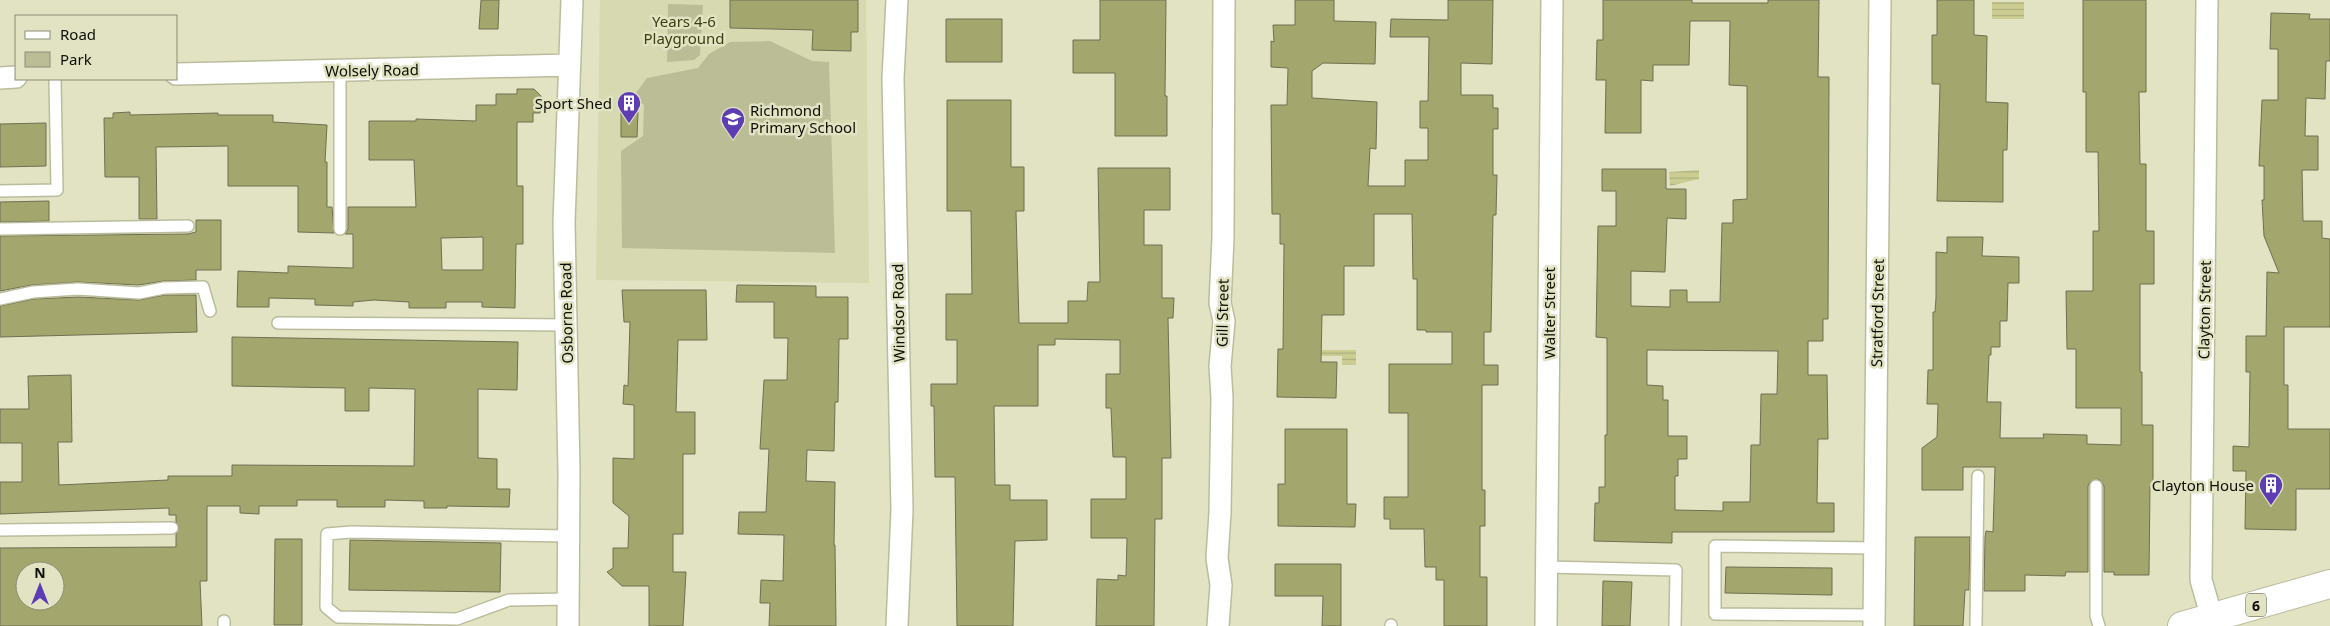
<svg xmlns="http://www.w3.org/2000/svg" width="2330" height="626" font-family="'Noto Sans',sans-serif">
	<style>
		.built { fill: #d7d9b1 }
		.park { fill: #bbbd97 }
		.water { fill: url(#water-rules) }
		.building { fill: #a3a66d; stroke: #6e7052; fill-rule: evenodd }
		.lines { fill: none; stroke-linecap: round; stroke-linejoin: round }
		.lane-casing { stroke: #babc9c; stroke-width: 14 }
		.street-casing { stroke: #babc9c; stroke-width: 24 }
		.highway-casing { stroke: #babc9c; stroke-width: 30 }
		.lane { stroke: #fff; stroke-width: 11 }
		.street { stroke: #fff; stroke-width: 21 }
		.highway { stroke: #fff; stroke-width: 28 }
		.labels { text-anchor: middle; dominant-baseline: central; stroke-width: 5; stroke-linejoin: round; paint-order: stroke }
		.shield { fill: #e1e3c2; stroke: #4d4e3d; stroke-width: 1 }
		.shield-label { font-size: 14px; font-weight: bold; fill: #0d0e04 }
		.park-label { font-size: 15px; fill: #3c3d10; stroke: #e1e3c2 }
		.street-label { font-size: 15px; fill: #0d0e04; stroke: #e1e3c2 }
		.poi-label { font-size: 15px; fill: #0d0e04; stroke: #e1e3c2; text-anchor: end }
	</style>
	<defs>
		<pattern id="water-rules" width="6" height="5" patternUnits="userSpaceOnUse" patternTransform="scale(1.25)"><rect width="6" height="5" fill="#cbcd93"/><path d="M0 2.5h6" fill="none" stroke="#adaf7d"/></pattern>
	</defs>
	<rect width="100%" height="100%" fill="#e1e3c2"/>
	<path class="built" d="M600,0h266l3,283 -273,-3z"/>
	<path class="park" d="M668,4l35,1 -3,50 -6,5 -27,2z
		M770,41l42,20 17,1 6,191 -213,-5 -1,-97 22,-15 1,-31 -11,-8 14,-19 51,-10 11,-14 21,-12z"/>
	<path class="water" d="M1992,2h32v17h-32z
		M1699,170v9l-29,7 -1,-14z
		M1321,350h35v15h-14v-9h-21z"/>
	<path class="building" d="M481,0h18l-1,29h-19z
		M730,0h128v32h-7v19l-39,-1 1,-20 -83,-2z
		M1100,0h66l-1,96h2v40h-52v-63h-42v-33h27z
		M1295,0h39v21l42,1 -1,42 -52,-1 -11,8v27l65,4 -1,47 -6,-1 -2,38h37v-26h23v-32h-8v-27h8l1,-64h-39l1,-18 57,1v-20h45l-1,64 -31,-1v32h32v13h5v21h-5v46h4l-1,40h-3l-2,117h-7v33h14v20h-16v105h3v36h-5v51h7v49h-43v-46h-8v-13h-11l-1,-38h-34v-10h-6v-22h24v-84h-19v-49h63v-32h-26v-2h-9v-51h-4l-1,-65h-38v52h-30v49h-22l-1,47h16l-1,36 -59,-1 1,-48h5l1,-105h-4v-30h-8l-1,-109h16l1,-37 -17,-1v-26l3,1 -1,-17h22z
		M1603,0h89v3h76v-3h51l-1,77h11l-1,242h-5v22h-15v34h19l1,64h-10l-1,64h17v29h-162v11l-78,-2 1,-38h4v-16h6v-52h2v-97l-11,-1 2,-111h18v-35h-14v-22h64v20h20v30l-19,-1 -2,54 -34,-1v35l39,1v-17h17v12h33l2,-79h11v-23l14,-1v-113l-18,-1 1,-64h-40l-1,44h-36v16l-12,-1v53h-36l1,-53h-10l1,-40h6zM1647,350l131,1 -1,43h-16l-1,51h-9l-1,57h-27v9l-48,-1v-34h3v-17h9v-23h-19v-36h-5v-14l-16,-1z
		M1937,0h37v35l13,1 -1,66 22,1 -1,47h-4v52l-66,-1 3,-117h-8v-49h5z
		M2083,0h63v92h-7l1,72h6v67h8v53h-14v88h2v53h11v61h-3l-1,89h-35v-3h-10v-86l-4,-6 -4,-1 -6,3 -2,4v86h-22l-1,4 -40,-1v16h-41l1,-54 1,-6 7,1 2,-65h-32v23h-41v-42l15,-11 1,-33h-11l1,-34h5v-58h2l1,-14v-46l11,1v-16h36l-1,19 37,1v26h-11l-1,38h-7v26h-9v8h-2l-2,47h14l-1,36h44l-1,-4 44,1v9l34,1v-37h-45v-59h-9l-1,-58h27v-60h6l-1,-79h-12v-60h-3z
		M2271,13l39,1 -1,5h21v42h-4l-1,38 -19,-1 -1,38h13v34h-16l1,51h19v17l8,1v88h-46v58h4v44h42v60h-34v41l-51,-1 1,-58h-13v-25l16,1 1,-75h-4v-36h20l1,-64 12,1 -15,-37 -2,-36h2v-34h-5l3,-66h16v-51h-8z
		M946,19h56v43h-56z
		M517,89h17l7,7 -1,17h-7v9h-16v64h6v58h-7l-1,64 -33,-1v-5h-36v6h-37v-6l-35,-2 -21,2v4l-38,-1v-6l-46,-1v9h-32l1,-36 50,2v-7l65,2v-34h-8l3,-5v-22h68l-2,-47h-45v-39h47v-2l60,2v-16h20v-11h21zM483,237v33h-41l-1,-32z
		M947,100h64v67h13v44h-8l3,112h49v-22h19l1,-19h12l-2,-114h72v42h-26v35h18v53h12l-1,20h-5l3,140h-9v61h-7l-1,107h-58l1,-47 21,1v-5l8,1 1,-38h-36v-39h35v-42h-13l-2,-49h-5v-34h14v-34l-65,-1v6h-17v61h-44l1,79h15v15h37v40l-32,1 -2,85h-56l-2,-149h-20l-1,-71h-3v-22h26v-44h-11v-46h26l-1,-83h-24z
		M130,112v3l88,-2v2h55v7l54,3 -2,37h2v45h5l2,26 -36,-1v-46h-70v-40l-72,1 1,72h-18v-42h-34l-1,-59h9v-5z
		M621,112h17l-1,25h-16z
		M46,123v43l-46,1v-43z
		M49,201v20l-49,1v-20z
		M196,220h25v50h-25v10l-32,1 -26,4 -60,-3 -46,3 -32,6v-55l188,-2 8,-2z
		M737,285l79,1v11h32v42h-9l-1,63h-3l-1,49 -27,-1 -1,31 29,1 -1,63h1l1,81h-67l1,-23h-10l1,-23 22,1 1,-46 -46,-1 1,-22h27l3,-63h-9l4,-69h23l1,-42h-14v-36h-38z
		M622,290h84l1,50h-29l-2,72h19v42h-12v80h-10v38h13l-3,54h-34v-40h-27l-15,-14 6,-4v-20h15l1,-32 -16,-13v-45l21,1v-54l-11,-1 1,-19 4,1 2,-64h-6z
		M165,295h31l1,37 -197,5v-31l34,-7 44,-2 61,3z
		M232,337l286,5 -1,48 -39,-1v69l19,1v30h13l-1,18 -62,-1v2h-23v-7l-39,-1v7h-48v-7h-40v6h-38v8l-19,-1v-7h-33v75h-7l2,45h-202v-78l176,-1v-13l3,-6 -3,-6v-7h-7v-7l-169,6v-32h22v-39h-22v-34h29l-1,-33 43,-1 1,67h-14l1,43 109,-5v-4h64v-11l182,1 1,-77 -46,-1v23h-24v-23l-113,-2zM25,571h30v30h-30z
		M1285,429h62v75h9l-1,23 -77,-1v-42h7z
		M1915,537h55l-1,53h-4l-2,36h-49z
		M275,539h27v86h-28z
		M350,540l151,3 -1,49 -151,-2z
		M1275,564h66v62h-19l1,-30h-48z
		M1726,567l106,1v27l-107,-2z
		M1603,581l29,1 -2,44h-28z"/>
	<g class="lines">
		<g class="lane-casing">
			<path id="lane" d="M0,191l57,-1 -2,-111
				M0,229l188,-3
				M340,229v-159
				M0,299l33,-7 45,-3 61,4 25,-5 39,-1 7,24
				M278,323l288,2
				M2096,486v130l3,10
				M0,530l172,-2
				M569,536l-218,-4 -24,2 -1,73 12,10 119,2 52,-19 60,-1
				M1547,567l129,3 -1,56
				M1875,615l-160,-1v-68l160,2
				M224,621v5
				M1391,626v-1
				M1976,626l2,-150"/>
		</g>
		<g class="street-casing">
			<path id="street" d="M2207,0l-6,580 11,38
				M176,74l393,-9
				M0,78l16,-1
				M568,626l1,-154 -5,-249 8,-223
				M897,626l5,-116 -9,-432 4,-78
				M1218,626l3,-41 -4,-27 3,-45 2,-115 -2,-32 4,-45 -4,-18 3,-65 1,-238
				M1546,626l6,-626
				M1874,626l6,-626"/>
		</g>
		<g class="highway-casing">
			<path id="highway" d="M2182,626l148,-42"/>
		</g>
		<use href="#lane" class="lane"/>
		<use href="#street" class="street"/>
		<use href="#highway" class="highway"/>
	</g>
	<defs>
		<g id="building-pin" transform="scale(1.25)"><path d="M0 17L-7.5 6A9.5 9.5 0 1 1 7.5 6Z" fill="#5d3cb4" stroke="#e1e3c2"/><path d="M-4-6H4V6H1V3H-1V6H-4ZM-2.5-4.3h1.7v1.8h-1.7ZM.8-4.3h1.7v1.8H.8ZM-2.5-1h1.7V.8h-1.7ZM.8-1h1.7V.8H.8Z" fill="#fff"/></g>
		<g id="school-pin" transform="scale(1.25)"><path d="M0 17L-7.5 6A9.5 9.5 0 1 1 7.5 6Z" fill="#5d3cb4" stroke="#e1e3c2"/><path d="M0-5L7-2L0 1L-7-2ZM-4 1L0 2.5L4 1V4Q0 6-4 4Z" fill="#fff"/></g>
	</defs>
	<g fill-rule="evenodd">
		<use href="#building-pin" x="629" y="103"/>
		<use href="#school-pin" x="733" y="119"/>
		<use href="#building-pin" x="2271" y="485"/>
	</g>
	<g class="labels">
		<rect class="shield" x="2246" y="593.5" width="20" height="23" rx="4"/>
		<g class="shield-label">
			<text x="2256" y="605">6</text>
		</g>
		<g class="park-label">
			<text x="684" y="21">Years 4-6<tspan x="684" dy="17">Playground</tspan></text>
		</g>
		<g class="street-label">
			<text transform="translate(372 70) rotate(-1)">Wolsely Road</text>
			<text transform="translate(2204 310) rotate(-89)">Clayton Street</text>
			<text transform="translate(566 313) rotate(-91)">Osborne Road</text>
			<text transform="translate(898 313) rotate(-91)">Windsor Road</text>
			<text transform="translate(1222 313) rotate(-89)">Gill Street</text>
			<text transform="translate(1549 313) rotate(-90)">Walter Street</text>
			<text transform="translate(1877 313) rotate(-89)">Stratford Street</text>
		</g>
		<g class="poi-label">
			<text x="612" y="103">Sport Shed</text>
			<text x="750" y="110" text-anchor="start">Richmond<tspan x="750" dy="17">Primary School</tspan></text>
			<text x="2254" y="485">Clayton House</text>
		</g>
	</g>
	<rect x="15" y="15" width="162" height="65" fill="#e1e3c2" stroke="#8c8e76"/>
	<rect x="25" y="31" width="25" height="8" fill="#ffffff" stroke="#8c8e76"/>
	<text x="60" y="40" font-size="15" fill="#0d0e04">Road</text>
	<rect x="25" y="52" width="25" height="15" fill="#bbbd97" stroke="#8c8e76"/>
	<text x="60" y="65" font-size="15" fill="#0d0e04">Park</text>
	<g transform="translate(40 586)"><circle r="24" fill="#e1e3c2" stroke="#8c8e76"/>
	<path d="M0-4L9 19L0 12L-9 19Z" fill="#5d3cb4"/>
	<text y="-8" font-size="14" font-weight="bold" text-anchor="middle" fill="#0d0e04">N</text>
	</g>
</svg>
